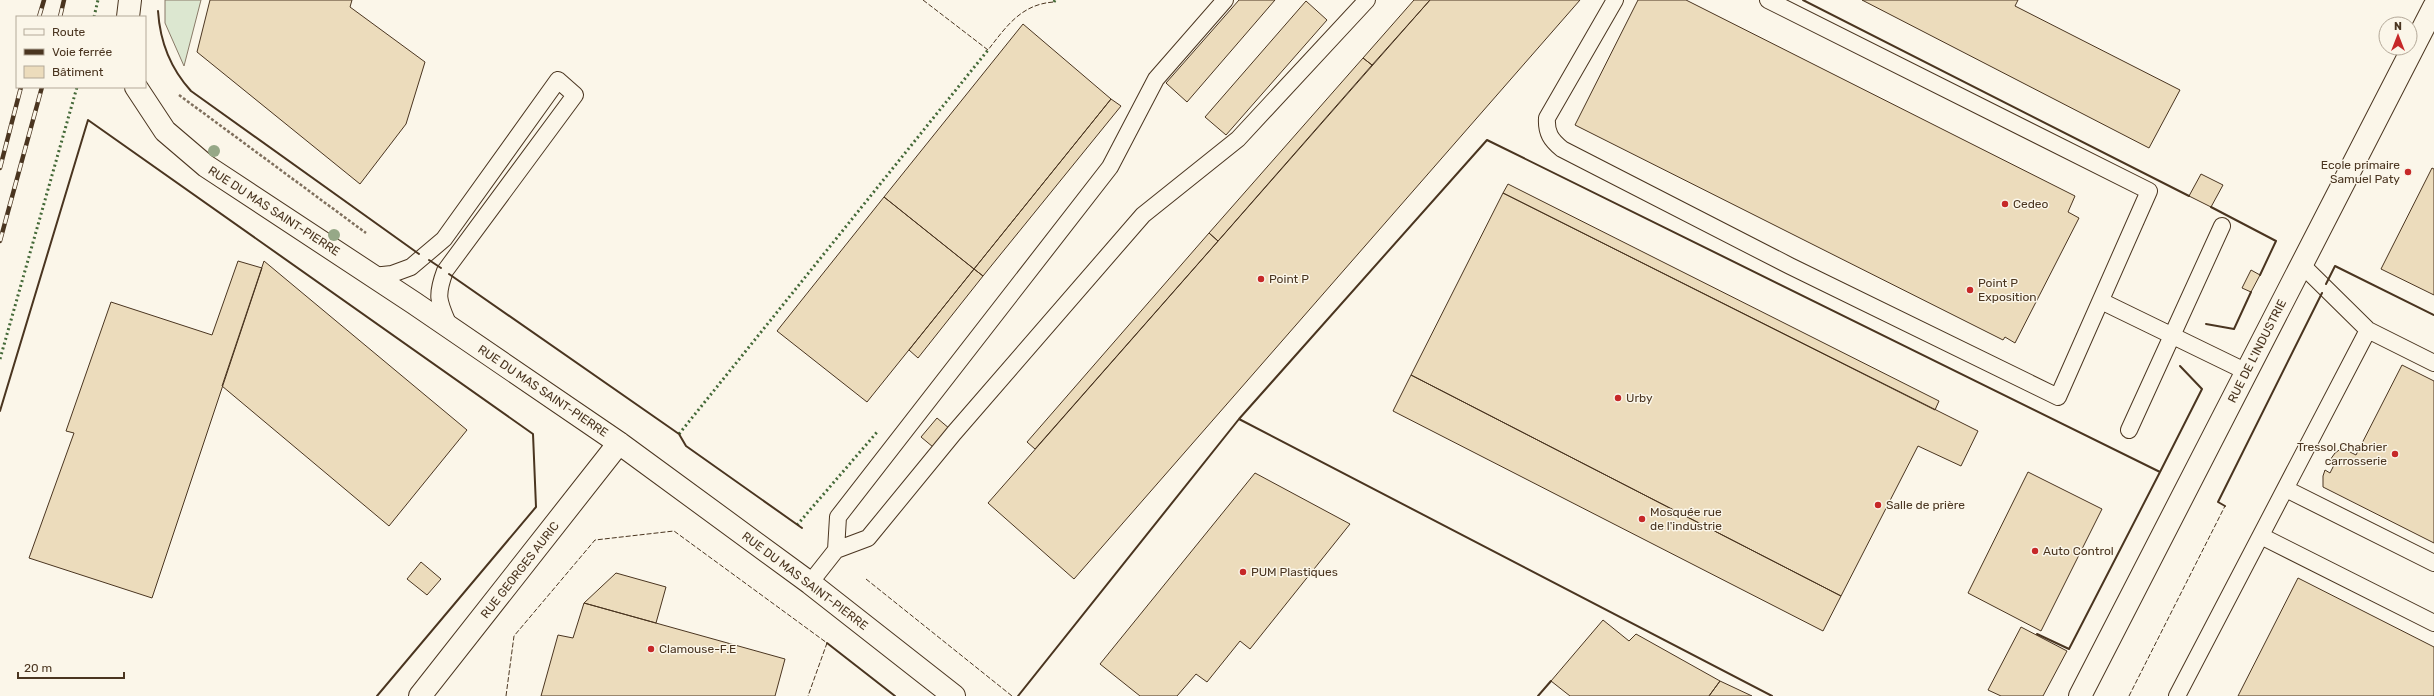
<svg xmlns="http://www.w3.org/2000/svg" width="2434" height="696" font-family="Rubik,sans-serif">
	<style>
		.green { fill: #dce7d0; stroke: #887966 }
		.building { fill: #ecdcbc; stroke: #4a3520 }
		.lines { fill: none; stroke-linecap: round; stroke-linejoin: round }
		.lane-casing { stroke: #4a3520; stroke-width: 18 }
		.street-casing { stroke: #4a3520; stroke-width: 24 }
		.path { stroke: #7f6f5c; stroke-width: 2.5; stroke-dasharray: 3 2; stroke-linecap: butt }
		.lane { stroke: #fbf6e9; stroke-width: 16 }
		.street { stroke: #fbf6e9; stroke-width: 22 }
		.rail-casing { stroke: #4a3520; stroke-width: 4.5 }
		.rail { stroke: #fbf6e9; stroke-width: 3; stroke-dasharray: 9; stroke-linecap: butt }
		.hedge { stroke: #436837; stroke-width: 3; stroke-dasharray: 2 3; stroke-linecap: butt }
		.fence { stroke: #4a3520; stroke-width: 1; stroke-dasharray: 5 2; stroke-linecap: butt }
		.wall { stroke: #4a3520; stroke-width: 2 }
		.tree { fill: #96a887 }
		.poi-dot { fill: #c62828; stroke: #fbf6e9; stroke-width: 1.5 }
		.labels { text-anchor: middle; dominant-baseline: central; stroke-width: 3; stroke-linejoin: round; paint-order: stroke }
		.poi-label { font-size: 12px; fill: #4a3520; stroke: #fbf6e9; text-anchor: start }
		.street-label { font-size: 12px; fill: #4a3520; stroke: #fbf6e9 }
	</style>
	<rect width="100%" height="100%" fill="#fbf6e9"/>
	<path class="green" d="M165,0h36l-17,66 -19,-43z"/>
	<path class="building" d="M210,0h142l-2,7 75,55 -19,62 -46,60 -163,-132z
		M1239,0h36l-88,102 -21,-19z
		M1414,0h16l-58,65 -9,-7z
		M1430,0h150l-506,579 -86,-76z
		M1638,0h48l389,196 -7,16 11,6 -64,125 -10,-6 -2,3 -428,-215z
		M1862,0h156l-3,6 165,84 -31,58z
		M1306,1l21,19 -101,115 -21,-18z
		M1023,24l88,75 -137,170 -90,-72z
		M1363,58l9,7 -154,176 -9,-8z
		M1111,99l10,7 -138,170 -9,-7z
		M2432,168l2,1v126l-53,-26z
		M2201,174l22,11 -12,22 -22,-11z
		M1508,184l431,217 -4,9 -432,-217z
		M1503,193l475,238 -17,35 -43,-20 -77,150 -430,-221z
		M884,197l90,72 -107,133 -90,-71z
		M1209,233l9,8 -183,208 -8,-7z
		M238,261l24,7 -110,330 -123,-40 45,-125 -8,-2 45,-129 101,33z
		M264,261l203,169 -78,96 -167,-140z
		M974,269l9,7 -65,82 -9,-8z
		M2251,270l9,5 -9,17 -9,-4z
		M2402,365l32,16v162l-111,-56v-11l2,-6 5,3 5,-10 -5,-3 5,-7 7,-5 14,7z
		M1411,375l430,221 -18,35 -430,-220z
		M937,418l13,11 -17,18 -12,-10z
		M2028,472l74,37 -61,122 -73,-38z
		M1255,473l95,51 -100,125 -10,-8 -33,41 -11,-8 -19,22h-37l-40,-32z
		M421,562l20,17 -14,16 -20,-16z
		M616,573l50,14 -10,36 -72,-20z
		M2298,578l136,69v49h-196z
		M584,603l201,56 -10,37h-234l17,-61 15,3z
		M1603,620l26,21 7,-7 84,47 -11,15h-139l-19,-15z
		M2021,627l46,24 -24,45h-42l-13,-6z
		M1720,681l32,15h-43z"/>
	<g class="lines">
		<g class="lane-casing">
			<path id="lane" d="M1615,0l-68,118c-1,15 4,22 15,31l228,117 268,131 91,-206 -381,-191
				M373,276l19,-2 19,-7 33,-28 114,-159 17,15 -130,176c-10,27 -6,31 5,57
				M2101,301l146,71
				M2368,330l66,33
				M2129,430l93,-204
				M2286,489l148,74
				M2261,536l173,87
				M836,550l2,-33 272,-350 46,-88 69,-79
				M810,583l26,-33 32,-12 86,-105 189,-218 95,-76 129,-139
				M2177,696l191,-366 -66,-65"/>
		</g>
		<g class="street-casing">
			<path id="street" d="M128,17l2,-17
				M136,87l29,44 41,35 208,137 205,140 191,140 144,113
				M420,696l199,-253
				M2080,696l354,-689"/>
		</g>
		<path class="path" d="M179,95l187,138"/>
		<use href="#lane" class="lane"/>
		<use href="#street" class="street"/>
		<g class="rail-casing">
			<path id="rail" d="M39,17l5,-17
				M60,17l4,-17
				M0,168l21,-81
				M0,241l42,-154"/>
		</g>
		<use href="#rail" class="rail"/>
		<path class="hedge" d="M1054,2l1,-2
			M94,17l4,-17
			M0,359l77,-272
			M679,434l309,-384
			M797,525l81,-94"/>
		<path class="fence" d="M923,0l65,50c18,-23 33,-46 66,-48
			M866,579l146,117
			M506,696l8,-60 81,-96 79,-9 153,112 -19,53
			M2129,696l96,-190"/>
		<path class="wall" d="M1803,0l386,196
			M158,11c2,31 12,57 33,80l228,163
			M2211,207l65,34 -16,34
			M429,260l12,8
			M449,274l230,160 7,12 116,82
			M2326,284l9,-18 99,49
			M2206,324l28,5 17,-37
			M0,411l88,-291 445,314 3,73 -159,189
			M1239,419l533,277
			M2160,472l42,-83 -22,-23
			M2225,506l-7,-4 104,-209
			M827,643l68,53
			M1018,696l221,-277 248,-279 673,332 -91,177 -32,-15
			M1538,696l13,-15"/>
	</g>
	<g class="tree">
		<circle cx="214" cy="151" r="6"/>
		<circle cx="334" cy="235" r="6"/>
	</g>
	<g class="poi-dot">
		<circle cx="2408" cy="172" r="4"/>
		<circle cx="2005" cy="204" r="4"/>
		<circle cx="1261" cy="279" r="4"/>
		<circle cx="1970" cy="290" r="4"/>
		<circle cx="1618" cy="398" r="4"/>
		<circle cx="2395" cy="454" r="4"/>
		<circle cx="1878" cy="505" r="4"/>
		<circle cx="1642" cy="519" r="4"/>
		<circle cx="2035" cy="551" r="4"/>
		<circle cx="1243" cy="572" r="4"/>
		<circle cx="651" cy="649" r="4"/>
	</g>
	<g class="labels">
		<g class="poi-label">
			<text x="2400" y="165" text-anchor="end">Ecole primaire<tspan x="2400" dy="14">Samuel Paty</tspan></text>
			<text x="2013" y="204">Cedeo</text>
			<text x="1269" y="279">Point P</text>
			<text x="1978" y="283">Point P<tspan x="1978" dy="14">Exposition</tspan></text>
			<text x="1626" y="398">Urby</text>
			<text x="2387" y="447" text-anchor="end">Tressol Chabrier<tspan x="2387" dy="14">carrosserie</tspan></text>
			<text x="1886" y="505">Salle de prière</text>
			<text x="1650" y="512">Mosquée rue<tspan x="1650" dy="14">de l'industrie</tspan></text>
			<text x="2043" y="551">Auto Control</text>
			<text x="1251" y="572">PUM Plastiques</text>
			<text x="659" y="649">Clamouse-F.E</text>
		</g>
		<g class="street-label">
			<text transform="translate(274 211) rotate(33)">RUE DU MAS SAINT-PIERRE</text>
			<text transform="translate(2257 351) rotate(-63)">RUE DE L'INDUSTRIE</text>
			<text transform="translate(543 391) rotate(34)">RUE DU MAS SAINT-PIERRE</text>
			<text transform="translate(520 570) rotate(-52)">RUE GEORGES AURIC</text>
			<text transform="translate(805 581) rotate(37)">RUE DU MAS SAINT-PIERRE</text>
		</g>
	</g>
	<rect x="16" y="16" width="130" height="72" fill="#fbf6e9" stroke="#b4a999"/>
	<rect x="24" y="29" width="20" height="6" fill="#fbf6e9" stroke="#b4a999"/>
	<text x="52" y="36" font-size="12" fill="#4a3520">Route</text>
	<rect x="24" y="49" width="20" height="6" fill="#4a3520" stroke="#b4a999"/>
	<text x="52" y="56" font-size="12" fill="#4a3520">Voie ferrée</text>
	<rect x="24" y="66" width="20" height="12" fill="#ecdcbc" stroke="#b4a999"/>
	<text x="52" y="76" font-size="12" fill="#4a3520">Bâtiment</text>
	<g transform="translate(2398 36)"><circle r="19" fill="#fbf6e9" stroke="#b4a999"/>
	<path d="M0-3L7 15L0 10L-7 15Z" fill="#c62828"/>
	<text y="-6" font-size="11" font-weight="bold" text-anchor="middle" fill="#4a3520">N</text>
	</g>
	<path d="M18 672v6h106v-6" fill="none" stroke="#4a3520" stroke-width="2"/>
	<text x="24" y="672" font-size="12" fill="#4a3520" stroke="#fbf6e9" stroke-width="3" paint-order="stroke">20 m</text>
</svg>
